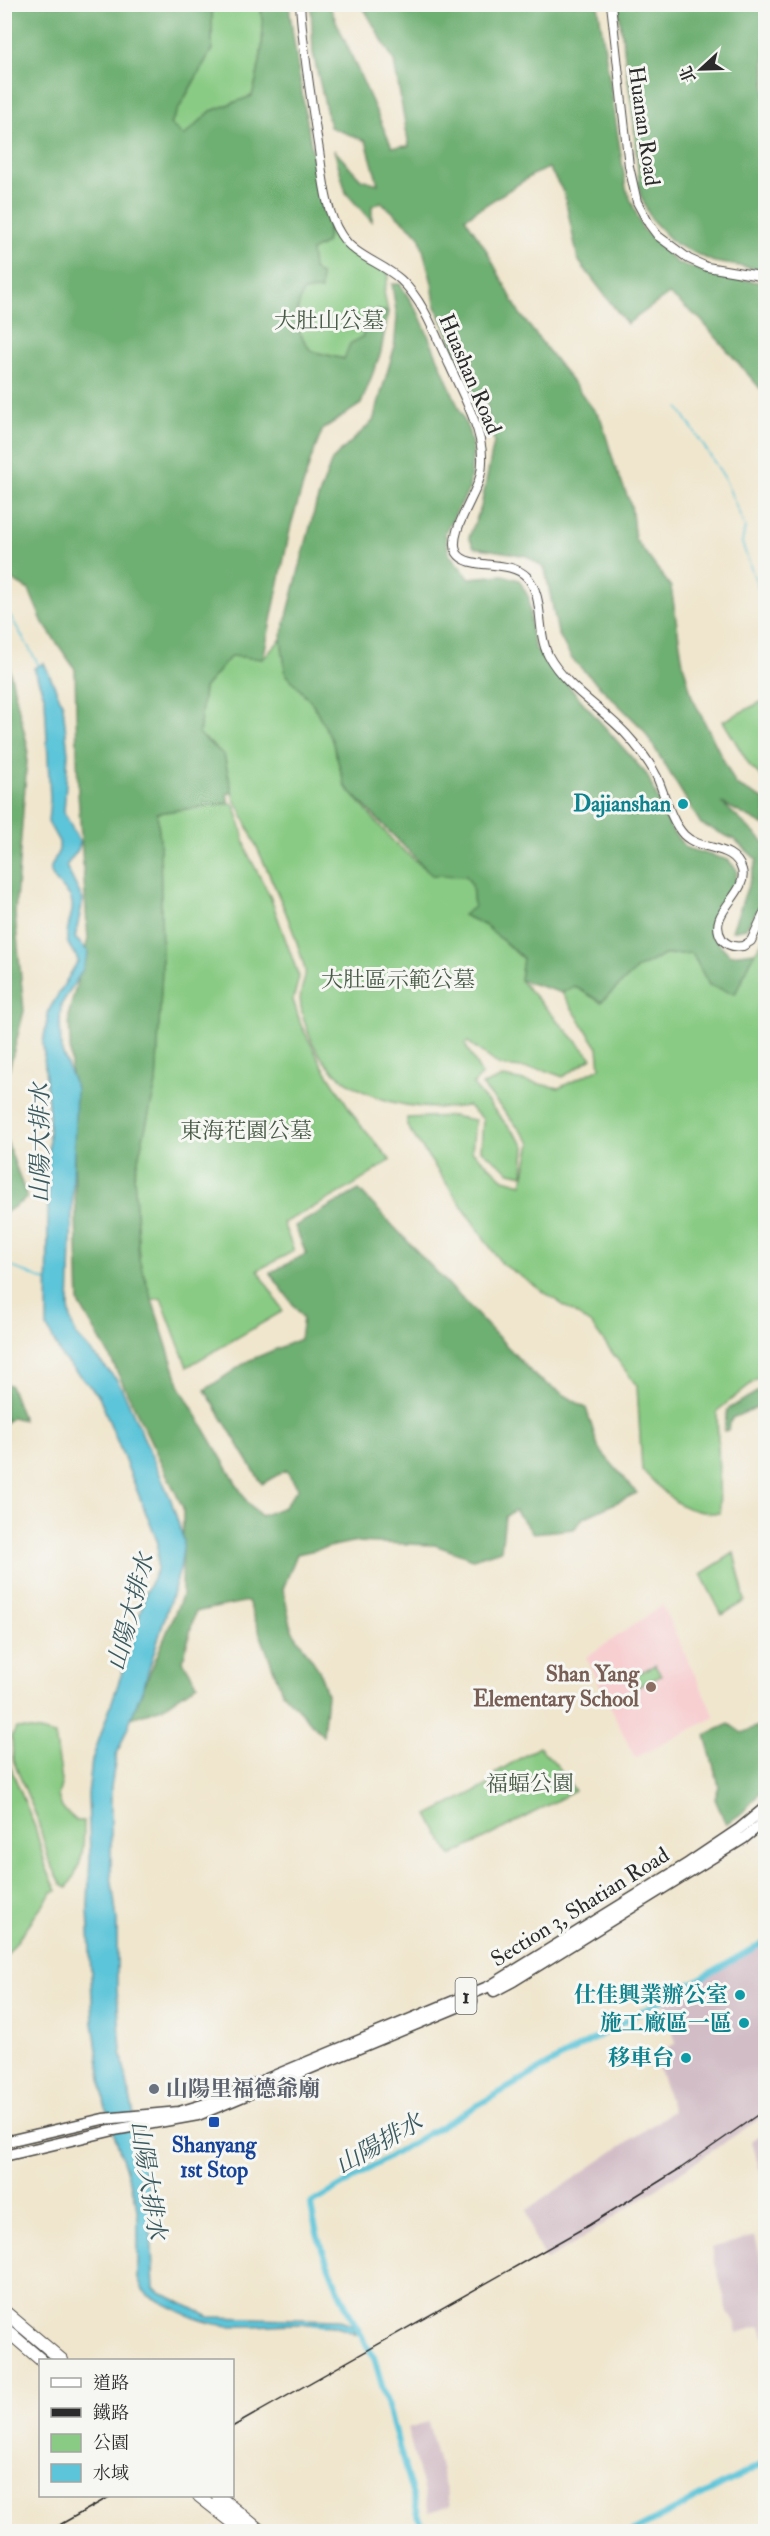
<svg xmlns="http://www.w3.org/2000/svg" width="770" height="2536" font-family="'IM FELL Double Pica','Noto Serif TC',serif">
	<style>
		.built { fill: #f7cfd1 }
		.industrial { fill: #d2bdc6 }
		.green { fill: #89cb84; stroke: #5a7b58; stroke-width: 1.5 }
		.forest { fill: #6eaf72; stroke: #4c6d4e; stroke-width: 1.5 }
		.water { fill: #5dc5d9; stroke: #447882; stroke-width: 1.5 }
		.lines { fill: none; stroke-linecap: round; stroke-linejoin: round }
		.stream { stroke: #5dc5d9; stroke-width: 1.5 }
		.canal { stroke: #5dc5d9; stroke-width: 6 }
		.minor-casing { stroke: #494743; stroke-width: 10 }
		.major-casing { stroke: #494743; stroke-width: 13 }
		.highway-casing { stroke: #494743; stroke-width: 14 }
		.minor { stroke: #fff; stroke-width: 8 }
		.major { stroke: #fff; stroke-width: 10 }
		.highway { stroke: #fff; stroke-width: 12 }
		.rail { stroke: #2b2b2b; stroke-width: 1.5 }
		.culture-dot { fill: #0f9aa8; stroke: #f6f6f2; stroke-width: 2 }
		.education-dot { fill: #8d6e63; stroke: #f6f6f2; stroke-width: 2 }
		.worship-dot { fill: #6b7280; stroke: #f6f6f2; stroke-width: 2 }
		.transit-dot { fill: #1a4fb4; stroke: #f6f6f2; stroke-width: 2 }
		.labels { text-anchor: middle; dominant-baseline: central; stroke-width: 6; stroke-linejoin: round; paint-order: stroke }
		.shield { fill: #f6f6f2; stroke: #686867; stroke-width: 1.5 }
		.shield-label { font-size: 21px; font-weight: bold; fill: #2b2b2b }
		.street-label { font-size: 22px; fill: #2b2b2b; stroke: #f6f6f2 }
		.park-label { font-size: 22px; fill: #475b46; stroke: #f6f6f2 }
		.culture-label { font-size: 22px; font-weight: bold; fill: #0d838f; stroke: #f6f6f2; text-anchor: end }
		.education-label { font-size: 22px; font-weight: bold; fill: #785e54; stroke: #f6f6f2; text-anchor: end }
		.worship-label { font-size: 22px; font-weight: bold; fill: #5b616d; stroke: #f6f6f2; text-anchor: start }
		.transit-label { font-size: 22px; font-weight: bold; fill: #164399; stroke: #f6f6f2 }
		.water-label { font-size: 24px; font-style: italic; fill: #3a595f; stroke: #f6f6f2 }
	</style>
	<rect width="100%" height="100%" fill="#f6f6f2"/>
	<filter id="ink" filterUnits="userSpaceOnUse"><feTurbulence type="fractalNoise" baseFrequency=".0167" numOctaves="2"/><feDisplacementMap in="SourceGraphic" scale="12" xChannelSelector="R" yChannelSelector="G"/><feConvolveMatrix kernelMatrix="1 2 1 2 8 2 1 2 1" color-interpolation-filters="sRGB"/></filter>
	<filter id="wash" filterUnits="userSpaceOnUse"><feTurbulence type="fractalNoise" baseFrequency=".008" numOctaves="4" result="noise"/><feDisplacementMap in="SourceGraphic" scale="24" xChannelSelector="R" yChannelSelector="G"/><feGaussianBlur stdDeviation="1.35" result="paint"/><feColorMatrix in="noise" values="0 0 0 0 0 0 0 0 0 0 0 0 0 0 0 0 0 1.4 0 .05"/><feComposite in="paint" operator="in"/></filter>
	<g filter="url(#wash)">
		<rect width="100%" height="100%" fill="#f0e6ce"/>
		<path class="built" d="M662,1606l53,111 -80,41 -49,-101z"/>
		<path class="industrial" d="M765,1944v171l-191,129 -28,16 -12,-22 -7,-28 146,-99 -19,-57 22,-11 -12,-40z
			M765,2131v60l-13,-50z
			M755,2236l10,38v66l-4,-14 -24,7 -3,-12 -6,-9 -17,-64z
			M428,2422l22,84 -21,6 -22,-84z"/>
		<path class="green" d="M212,5h48c7,29 0,63 -8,91l-41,15 -27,25 -14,-11 42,-76z
			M330,227l21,23 38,24 -5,18 4,20 -11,-2 -14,27 -13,7 -5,15 -34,-8c-18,-25 -18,-31 -8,-60l18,-1 -8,-20 -2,-19 15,-8z
			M281,639l5,35 27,30 19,36 13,46 49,56 38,33h34l6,10 2,22 -10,8 22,11 37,33 -3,21 72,78 -29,19 -19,-7 -44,-4 -32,-24 -3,2 17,31 -9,10 52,61 -2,29 -13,-3 -29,-22 2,-31 -15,-13c-61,8 -137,-10 -160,-74 -4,-11 -10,-29 -7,-40 1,-8 6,-15 4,-22 -14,-56 -43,-108 -65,-161l-6,-9 -10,-45 -25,-21 5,-46 27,-32 32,3z
			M765,700v80l-15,-14 -27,-45z
			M232,803l4,6 12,45 22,42 29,81 -6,23 8,25 21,40 36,57 32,38c-33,26 -70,44 -107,63l11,28 -36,19 25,41 -96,56 -26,-69 -10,2 -12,-41 -5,-83 22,-92 6,-115 -2,-127 -3,-29z
			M765,938v421l-2,15 -46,37 3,102c-41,1 -51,-17 -78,-43l-5,-84 -46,-62 -90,-61 -94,-137v-8l45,-2 23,4 -3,31 32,28 18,5 9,-41 -49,-58 22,-8 55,11 41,-20 -2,-20 -36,-55 12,-7 27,16 37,-34 26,-13 28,-2 17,32 26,9 20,-42z
			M734,1553l11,48 -23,14 -21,-41z
			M655,1665l6,11 -24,11 -5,-11z
			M16,1728l24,3 15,4 7,46 -4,15 4,12 15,13h7c0,30 -1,42 -17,67l-5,-3 -13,-25 -12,-42 -24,-58 -1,-23z
			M5,1733l2,9 1,19 27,66 11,40 11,24 -5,1 -47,66z
			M539,1747l16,16 20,28 -124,65 -23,-41 70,-35 -3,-7z"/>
		<path class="forest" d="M414,4l184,1 28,183 16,40 35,35 48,14 40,6v111l-64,-74 -32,-26 -42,30 -49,-64 -14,-67 -15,-25 -15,6 -69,44 19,28 36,68 81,105 14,47 16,39 4,34 36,48 12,76 9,34 44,88 29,15v26l-43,-23 43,40v55l-19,30 -14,3 25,-71 -22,-20 -34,-16 -58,-95 -71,-70 -14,-26 -13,-64 -18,-13 -53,-9 -5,-10 12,-30 13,-65 -7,-32v-18h-14l-38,-88 -3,-21 -13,-48 -38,-33 -9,4v16l-26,-29 -12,-43 27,29 17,5 -12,-43 -36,-14 -17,-74 -2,-48h18l63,142 17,-1 -15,-85 -32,-56h43l6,4z
			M5,5h207v44l-42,75 14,12 27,-25 41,-15c8,-28 15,-62 8,-91h29c8,65 20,130 32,195 3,20 11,20 5,43l-15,8 2,18 8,6v15l-18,1c-10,30 -10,35 8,60l33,8 6,-15 13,-8 2,-17 12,-9 11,2 -7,40 -20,52 -38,25 -12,30 -20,66 -28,134 -32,-3 -27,32 -5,46 25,21 8,38 -5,1 2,9 -72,10 3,29 2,127 -6,115 -22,92 5,83 41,128 67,115 14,14 23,-9 14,-19 -12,-18 -24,14 -57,-94 43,-29 52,-22 3,-21 -33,-45 36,-19 -11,-28 64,-36 178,188 49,30 13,41 38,44 -54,25 -9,11 -41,4 -18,-23 -10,7 -4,33 -28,9 -38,-14 -83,-3 -55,12 -14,35 9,41 27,40 8,24 -4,42 -41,-44 -34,-91 -53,11 -12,49 14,23 -35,24 -31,10 51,-122 1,-88 -75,-155 -29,-50 -10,-290 19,-74 -10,-146 -3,-124 -32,-46 -14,-33 -24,-14z
			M618,5h147v265l-51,-8 -39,-18 -24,-25 -11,-25 -6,-70z
			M392,284h8l19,30 50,118 4,19 -4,38 -24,44 4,21 20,24 34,-3 16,5 10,18 2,33 4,17 112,127 25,56 14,17 42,12 9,10 -2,17 -20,28 -3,21 18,19 25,-3 -20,42 -26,-9 -17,-32 -28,2 -26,13 -37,34 -27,-16 -12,7 -42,-13 3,-22 -37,-32 -23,-11 11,-8 -2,-22 -6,-9 -34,-1 -87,-89 -13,-46 -19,-36 -27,-30 -5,-35 35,-135 16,-44 41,-39 21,-72 3,-31z
			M5,659l3,4 20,85 -13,166 9,97 -19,74z
			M5,1136l22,62 -22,15h-1z
			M5,1384l5,1 13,35 -11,-3 -7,6z
			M765,1387v17l-33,14 -4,12 -4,1 3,-21z
			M765,1723v64l-23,26 -16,11 -11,-25 4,-13 -14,-51 24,-11 13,9z"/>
		<path class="water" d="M44,663l19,42 5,48 -4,59 16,31 -2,7 -12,16 17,34 -8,38 12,12 1,4 -6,17 -21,34 -1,17 1,27 15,39 -7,220 3,17 5,11 40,44 9,17 45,103 13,41 -4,28 -36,116 -28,72 -5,30v88l6,45v68l4,64 17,83 -1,7 12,48 5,99 55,28 131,3 12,4 4,11c-36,-21 -93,-5 -134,-10 -26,-3 -50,-18 -73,-29l-6,-6 -5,-12v-61l-3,-20 -30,-91 -12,-84 -5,-115 2,-51 -2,-61 4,-35 36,-105 18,-63 11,-22 1,-27 -59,-147 -37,-39 -15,-30 2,-210 -6,-74 6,-33 29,-49c-2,-8 -9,-12 -11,-21 -2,-13 9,-29 4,-41 -5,-13 -16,-11 -21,-30l9,-19v-8l-11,-20 2,-23 -5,-100 -11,-31z"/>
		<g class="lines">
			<path class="stream" d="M679,408l45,69 21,50 -3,16 17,47 7,47
				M4,605l36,62
				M4,1260l11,8 31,13
				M764,1831h2
				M312,2325l13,1"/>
			<path class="canal" d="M423,2532l-49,-175c-24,-38 -58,-109 -63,-153l116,-70 339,-193
				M632,2532l134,-70"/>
		</g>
	</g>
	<g filter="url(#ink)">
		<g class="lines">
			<g class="minor-casing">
				<path id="minor" d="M300,4c3,48 11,94 18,140 5,30 6,65 23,91 14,22 42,28 60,45 24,23 35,57 49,86 8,18 17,35 24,54 7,18 11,37 6,57 -5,20 -33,58 -23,76 11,18 52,5 70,24 18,20 9,54 21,78 17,32 54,53 78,79 12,13 23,27 31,43 8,18 13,43 27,58 17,17 50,8 58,35 7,24 -37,43 -20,69 5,7 14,8 21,7l8,-5 15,-32
					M611,4l18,162 8,36 12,22 9,12 31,23 18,8 59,10"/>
			</g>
			<g class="major-casing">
				<path id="major" d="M494,1991l19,-10 231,-143 22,-18
					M4,2142l99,-23 76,-7 30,-9 281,-117 199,-123 49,-33 28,-23
					M4,2156l110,-26 84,-15 274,-114"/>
			</g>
			<g class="highway-casing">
				<path id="highway" d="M4,2311l58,49
					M4,2328l37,32
					M199,2496l46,36
					M218,2496l44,36"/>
			</g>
			<use href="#minor" class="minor"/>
			<use href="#major" class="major"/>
			<use href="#highway" class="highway"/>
			<path class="rail" d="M232,2427l357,-202 92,-57 85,-59
				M47,2532l64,-36"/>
		</g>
	</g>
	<g class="culture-dot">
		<circle cx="683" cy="804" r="6"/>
		<circle cx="740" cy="1995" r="6"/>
		<circle cx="744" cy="2023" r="6"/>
		<circle cx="686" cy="2058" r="6"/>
	</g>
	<circle class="education-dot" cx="651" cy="1687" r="6"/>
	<circle class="worship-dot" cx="154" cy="2089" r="6"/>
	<rect class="transit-dot" x="208" y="2116" width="12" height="12" rx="3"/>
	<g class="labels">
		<rect class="shield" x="455.5" y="1978" width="21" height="36" rx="4.5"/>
		<g class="shield-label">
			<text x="466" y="1996">1</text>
		</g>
		<g class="street-label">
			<text transform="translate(644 126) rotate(82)">Huanan Road</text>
			<text transform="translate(470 374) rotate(67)">Huashan Road</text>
			<text transform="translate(580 1907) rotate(-32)">Section 3, Shatian Road</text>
		</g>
		<g class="park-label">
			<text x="329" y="321">大肚山公墓</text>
			<text x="398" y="980">大肚區示範公墓</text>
			<text x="246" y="1131">東海花園公墓</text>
			<text x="530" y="1784">福蝠公園</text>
		</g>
		<g class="culture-label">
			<text x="671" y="804">Dajianshan</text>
			<text x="728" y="1995">仕佳興業辦公室</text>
			<text x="732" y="2023">施工廠區一區</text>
			<text x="674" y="2058">移車台</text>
		</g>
		<g class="education-label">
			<text x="639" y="1674">Shan Yang<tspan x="639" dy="25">Elementary School</tspan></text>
		</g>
		<g class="worship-label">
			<text x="166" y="2089">山陽里福德爺廟</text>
		</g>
		<g class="transit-label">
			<text x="214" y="2145">Shanyang<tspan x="214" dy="25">1st Stop</tspan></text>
		</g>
		<g class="water-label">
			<text transform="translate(40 1143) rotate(-90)">山陽大排水</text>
			<text transform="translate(131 1612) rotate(-75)">山陽大排水</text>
			<text transform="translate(379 2144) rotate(-30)">山陽排水</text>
			<text transform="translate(148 2180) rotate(81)">山陽大排水</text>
		</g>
	</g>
	<rect width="770" height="2536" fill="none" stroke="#f6f6f2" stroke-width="24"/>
	<rect x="39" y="2359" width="195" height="138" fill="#f6f6f2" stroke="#a5a5a2" stroke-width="1.5"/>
	<rect x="51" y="2378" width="30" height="9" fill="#ffffff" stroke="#a5a5a2" stroke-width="1.5"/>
	<text x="93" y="2389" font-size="18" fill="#2b2b2b">道路</text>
	<rect x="51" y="2408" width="30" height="9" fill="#2b2b2b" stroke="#a5a5a2" stroke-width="1.5"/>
	<text x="93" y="2419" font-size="18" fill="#2b2b2b">鐵路</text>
	<rect x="51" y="2434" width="30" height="18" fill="#89cb84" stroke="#a5a5a2" stroke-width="1.5"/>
	<text x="93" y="2449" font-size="18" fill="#2b2b2b">公園</text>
	<rect x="51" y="2464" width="30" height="18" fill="#5dc5d9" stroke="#a5a5a2" stroke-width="1.5"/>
	<text x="93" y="2479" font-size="18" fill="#2b2b2b">水域</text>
	<g transform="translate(701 69) rotate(248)" stroke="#f6f6f2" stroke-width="4.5" paint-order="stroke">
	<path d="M0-4.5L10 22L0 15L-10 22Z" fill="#2b2b2b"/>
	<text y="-9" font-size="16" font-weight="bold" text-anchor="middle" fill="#2b2b2b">北</text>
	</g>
</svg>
